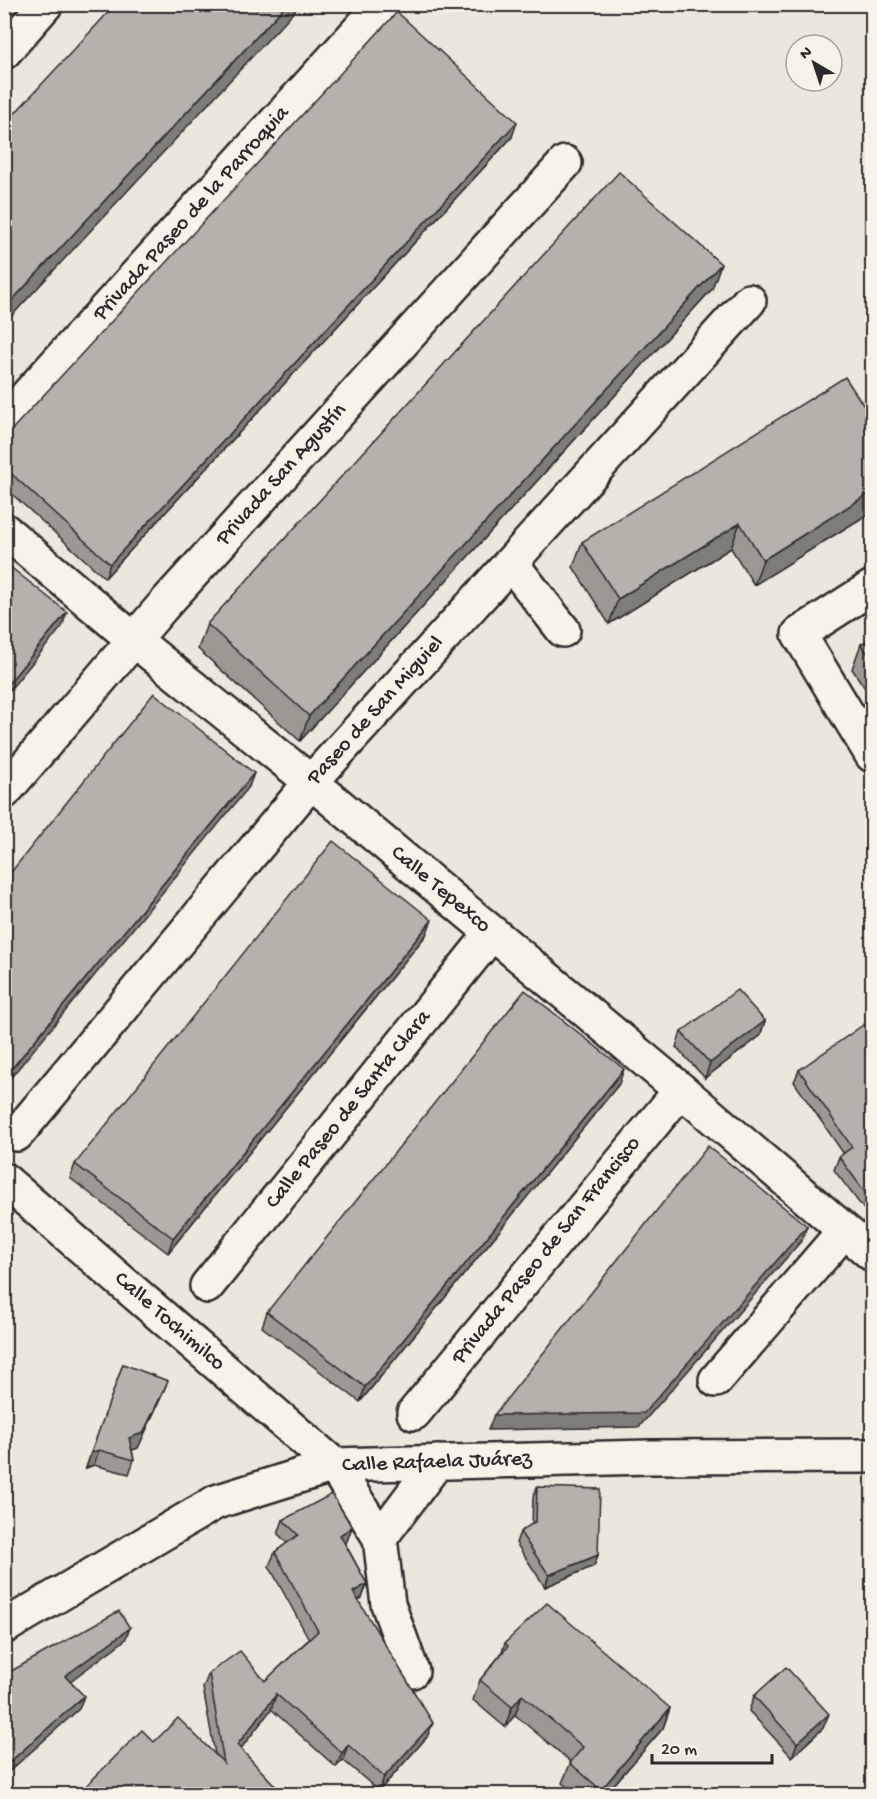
<svg xmlns="http://www.w3.org/2000/svg" width="877" height="1799" font-family="'Gochi Hand',sans-serif">
	<style>
		.lines { fill: none; stroke-linecap: round; stroke-linejoin: round }
		.street-casing { stroke: #2b2b2b; stroke-width: 38 }
		.street { stroke: #f7f3e8; stroke-width: 33 }
		.wall { fill: #9c9993; stroke: #2b2b2b; stroke-width: 1.5 }
		.shaded-wall { fill: #7f7d78; stroke: #2b2b2b; stroke-width: 1.5 }
		.building { fill: #b5b2ab; stroke: #2b2b2b; stroke-width: 1.5 }
		.labels { text-anchor: middle; dominant-baseline: central; stroke-width: 6; stroke-linejoin: round; paint-order: stroke }
		.street-label { font-size: 22px; fill: #2b2b2b; stroke: #f7f3e8 }
	</style>
	<rect width="100%" height="100%" fill="#ebe7dd"/>
	<filter id="ink" filterUnits="userSpaceOnUse"><feTurbulence type="fractalNoise" baseFrequency=".0167" numOctaves="2"/><feDisplacementMap in="SourceGraphic" scale="12" xChannelSelector="R" yChannelSelector="G"/><feConvolveMatrix kernelMatrix="1 2 1 2 8 2 1 2 1" color-interpolation-filters="sRGB"/></filter>
	<g filter="url(#ink)">
		<g class="lines">
			<g class="street-casing">
				<path id="street" d="M4,52l42,-48
					M4,421l376,-414
					M4,530l130,110 177,142 370,308 191,164
					M511,563l52,67
					M872,587l-73,47 73,121
					M4,792l158,-185 403,-444
					M17,1134l294,-352 438,-481
					M4,1180l330,285 46,73 8,66 24,67
					M207,1286l285,-353
					M716,1380l128,-149
					M414,1413l267,-323
					M380,1538l57,-76
					M4,1627l212,-125 118,-37 315,-8 223,-1"/>
			</g>
			<use href="#street" class="street"/>
		</g>
		<path class="wall" d="M512,137l-407,441 -101,-91v-49z
			M712,289l-412,452 -102,-92 9,-25z
			M873,420v91l-119,74 -23,-37 -122,76 -36,-57 9,-25z
			M873,602v31l-8,-11z
			M873,637v63l-21,-31 9,-25z
			M426,935l-258,318 -98,-75 5,-14z
			M765,1021l-5,15 -55,42 -29,-31 5,-15z
			M873,1032v175l-7,5 -32,-42 5,-13 5,-3 -50,-72 5,-12z
			M619,1084l-259,318 -98,-75 5,-15z
			M123,1364l39,31 -24,53 -6,2 2,10 -5,14 -35,-9 -8,3z
			M537,1487l61,68 -4,11 -49,21 -29,-44 4,-11 12,-8 1,-26z
			M283,1520l69,7 -5,14 -2,2 22,41 -5,14 -4,2 69,137 -48,54 -36,-31 -7,7 -65,-58 -31,40 43,45 -129,-52 61,12 -12,-66 6,-15 56,8 44,-42 -40,-73 6,-14 12,-9 -9,-9z
			M505,1643l165,65 -7,20 -57,66h-30l-14,-11 9,-21 -56,-47 -10,12 -32,-27 7,-20 21,-26z
			M754,1696l69,32 -31,29 -43,-46z"/>
		<path class="shaded-wall" d="M287,4h14l-297,320v-15z
			M517,122l-5,15 -407,441 5,-14z
			M721,264l-9,25 -412,452 9,-25z
			M873,491v20l-119,74 9,-25z
			M740,523l-9,25 -122,76 9,-25z
			M67,612l-5,15 -58,70v-8z
			M254,773l-5,14 -245,299v-8z
			M432,920l-6,15 -258,318 5,-15z
			M765,1021l-5,15 -55,42 5,-15z
			M624,1069l-5,15 -259,318 5,-15z
			M873,1197l-1,10 -6,5 4,-13z
			M807,1226l-5,14 -163,187 -151,3 6,-15z
			M168,1381l-6,14 -24,53 -14,5 5,-15z
			M99,1450l-5,15 -8,3 5,-15z
			M352,1527l-5,14 -12,8 5,-14z
			M598,1555l-4,11 -49,21 4,-12z
			M367,1584l-5,14 -14,8 5,-14z
			M130,1628l-5,12 -64,48 4,-12z
			M276,1695l-5,15 -39,50 5,-15z
			M522,1695l-7,20 -10,12 7,-20z
			M84,1696l-5,13 -75,67v-9z
			M670,1708l-7,20 -57,66h-7l2,-4z
			M829,1714l-6,14 -31,29 5,-14z
			M433,1723l-6,14 -48,54 5,-14z
			M348,1745l-5,15 -7,7 6,-14z"/>
		<path class="building" d="M116,4h171l-283,305v-184z
			M397,12l120,110 -407,442 -106,-97v-29z
			M619,172l102,92 -412,452 -102,-92z
			M845,377l28,43v71l-110,69 -23,-37 -122,76 -36,-57z
			M4,562l63,50 -63,77z
			M873,637v24l-12,-17z
			M154,693l100,80 -250,305v-197z
			M333,841l99,79 -259,318 -98,-74z
			M525,990l99,79 -259,318 -98,-75z
			M737,990l28,31 -55,42 -29,-31z
			M866,1023l7,9v165l-3,2 -31,-42 13,-10 -53,-77z
			M708,1146l99,80 -163,187 -150,2z
			M123,1364l45,17 -25,52 -14,5 5,22 -35,-10 -8,3z
			M537,1487l63,2 -2,66 -49,20 -29,-43 16,-11z
			M332,1494l20,33 -12,8 27,49 -14,8 80,131 -49,54 -36,-32 -6,8 -67,-60 1,2 -39,50 46,49h-205l64,-64 12,12 24,-24 46,45 -15,-90 31,-22 25,30 53,-50 -43,-79 23,-17 -15,-15z
			M547,1603l123,105 -69,82 -31,-27 13,-16 -61,-52 -10,12 -32,-27 28,-34 -3,-3z
			M119,1611l11,17 -65,48 19,20 -80,71v-92z
			M786,1667l43,47 -32,29 -43,-47z"/>
	</g>
	<g class="labels">
		<g class="street-label">
			<text transform="translate(192 214) rotate(-48)">Privada Paseo de la Parroquia</text>
			<text transform="translate(282 475) rotate(-48)">Privada San Agustín</text>
			<text transform="translate(376 711) rotate(-48)">Paseo de San Miguiel</text>
			<text transform="translate(440 890) rotate(40)">Calle Tepexco</text>
			<text transform="translate(349 1110) rotate(-51)">Calle Paseo de Santa Clara</text>
			<text transform="translate(547 1251) rotate(-51)">Privada Paseo de San Francisco</text>
			<text transform="translate(169 1322) rotate(41)">Calle Tochimilco</text>
			<text transform="translate(437 1463) rotate(-2)">Calle Rafaela Juárez</text>
		</g>
	</g>
	<rect width="877" height="1799" fill="none" stroke="#f7f3e8" stroke-width="24"/>
	<rect x="12" y="12" width="853" height="1775" fill="none" stroke="#2b2b2b" stroke-width="2" filter="url(#ink)"/>
	<g transform="translate(814 63) rotate(321)"><circle r="28" fill="#f7f3e8" stroke="#a5a39c" stroke-width="1.5"/>
	<path d="M0-4.5L10 22L0 15L-10 22Z" fill="#2b2b2b"/>
	<text y="-9" font-size="16" font-weight="bold" text-anchor="middle" fill="#2b2b2b">N</text>
	</g>
	<path d="M652 1754v9h120v-9" fill="none" stroke="#2b2b2b" stroke-width="3"/>
	<text x="661" y="1754" font-size="18" fill="#2b2b2b" stroke="#f7f3e8" stroke-width="4.5" paint-order="stroke">20 m</text>
</svg>
